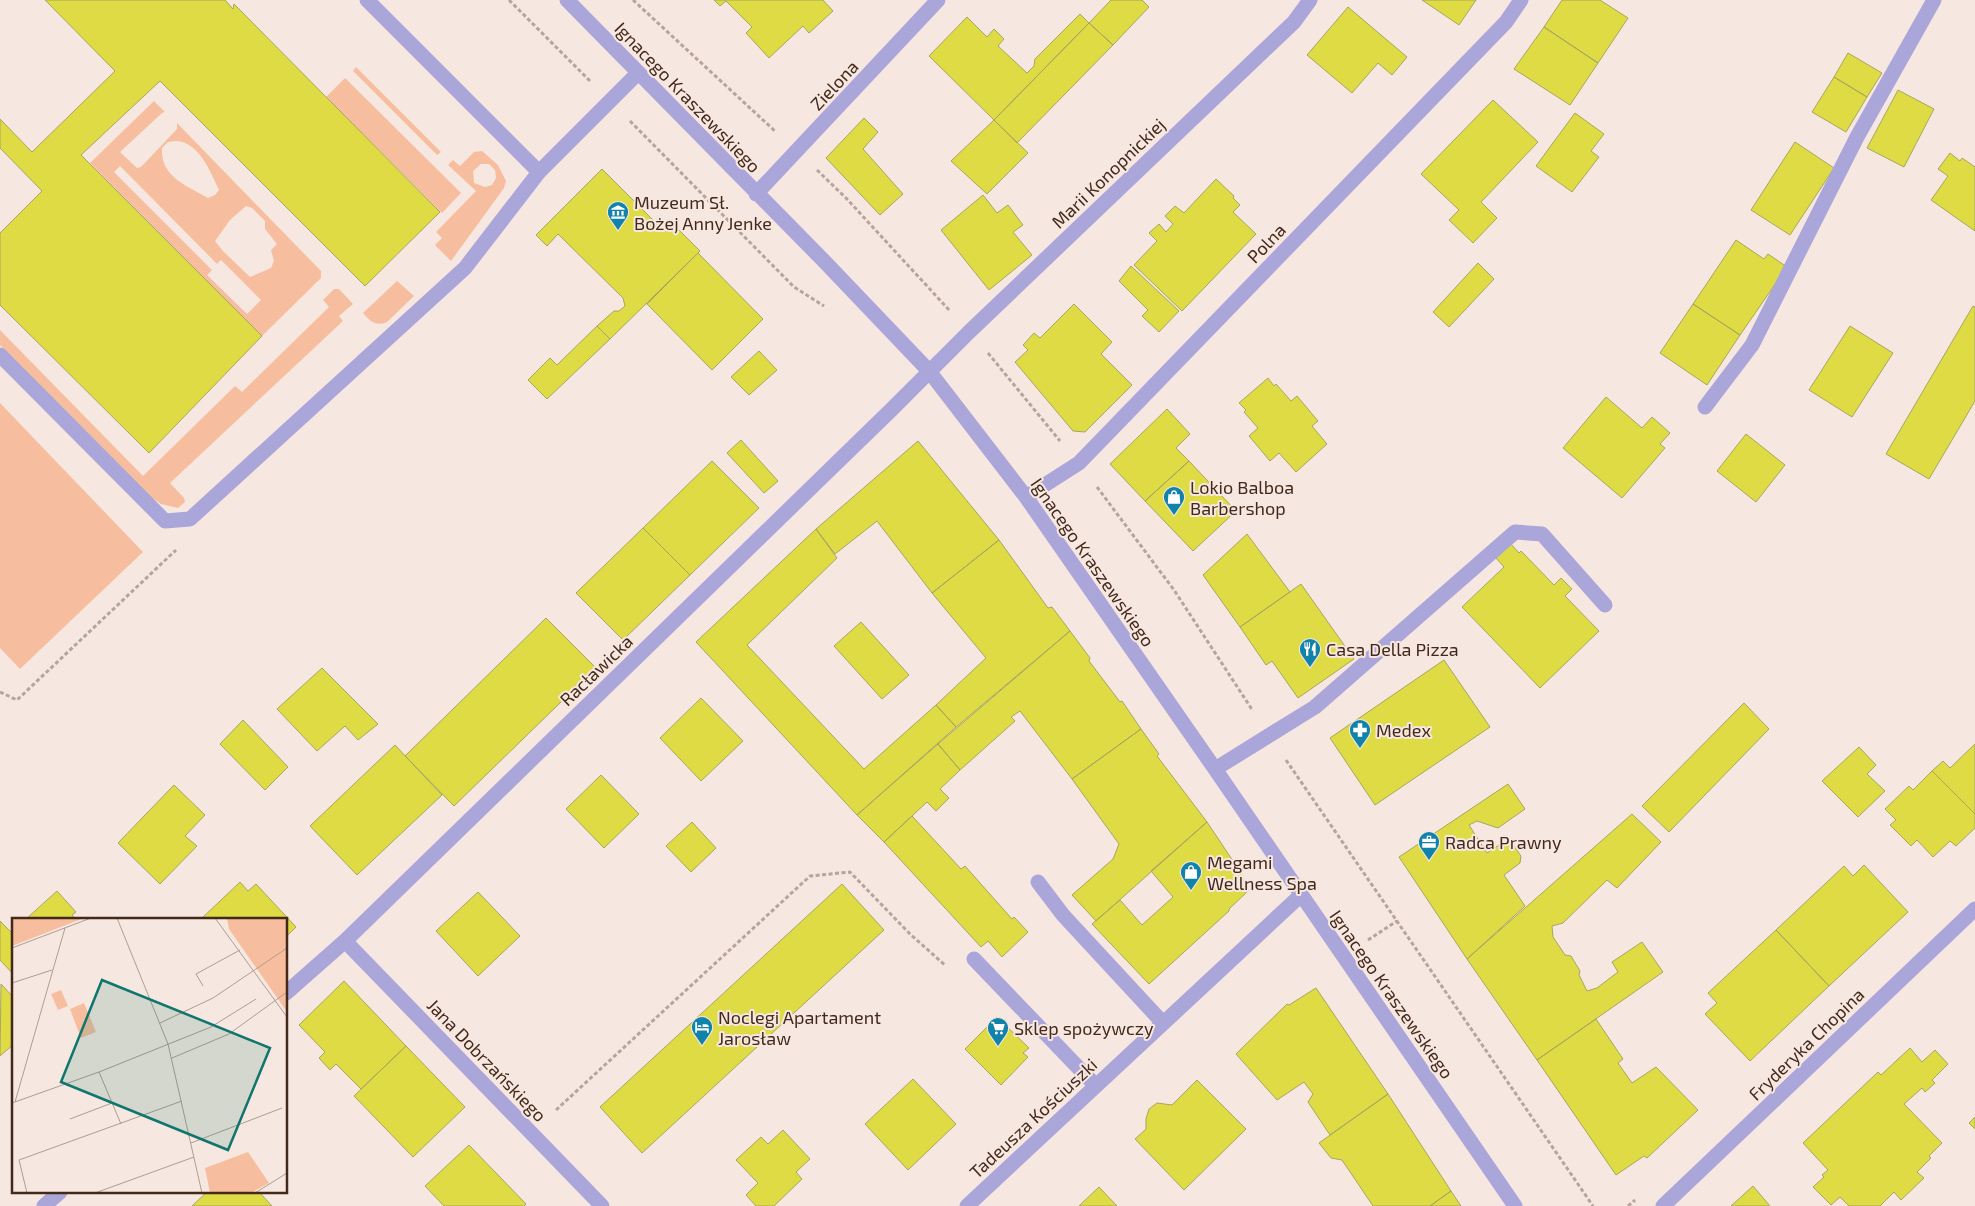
<svg xmlns="http://www.w3.org/2000/svg" width="1975" height="1206" font-family="'Exo 2',sans-serif">
	<style>
		.green { fill: #f7bd9f; fill-rule: evenodd }
		.building { fill: #dedb45; stroke: #a7a65f }
		.lines { fill: none; stroke-linecap: round; stroke-linejoin: round }
		.path { stroke: #b7a49a; stroke-width: 3; stroke-dasharray: 4 2.5; stroke-linecap: butt }
		.minor { stroke: #aba6da; stroke-width: 15 }
		.labels { text-anchor: middle; dominant-baseline: central; stroke-width: 4; stroke-linejoin: round; paint-order: stroke }
		.street-label { font-size: 18px; fill: #44291b; stroke: #f6e8e0 }
		.poi-label { font-size: 18px; fill: #44291b; stroke: #f6e8e0; text-anchor: start }
		.inset-road { fill: none; stroke: #af9c91; stroke-width: 1 }
		.view { fill: #0f766e; fill-opacity: 0.15; stroke: #0f766e; stroke-width: 2.5 }
		.inset-edge { fill: none; stroke: #44291b; stroke-width: 2.5 }
	</style>
	<rect width="100%" height="100%" fill="#f6e8e0"/>
	<path class="green" d="M356,67l85,85 -4,3 -84,-84z
		M345,78l116,115 -19,20 -116,-116z
		M154,101l11,11 -3,1 -42,39 17,16 4,-1 36,-38v-6l144,148v7l-59,58 -172,-173zM176,141c23,1 34,30 43,49l-4,5 -7,3c-20,-12 -48,-21 -46,-50l6,-6zM120,166l97,98 4,-4 40,40 -14,14 -40,-39 5,-5 -98,-98zM246,206l6,2 13,13v8l12,15 -6,6 3,11 -3,7 -21,9 -27,-26 -8,-10 15,-21z
		M482,151l16,14 8,16 -2,7 -53,73 -16,-16 7,-7 -6,-6 40,-41 -28,-26 5,-5 7,6 14,-14zM481,164h8l6,6 1,8 -4,7 -7,2 -11,-4 -1,-12z
		M397,281l17,15 -27,26c-11,5 -17,-1 -24,-9z
		M334,289h5l14,15 -14,12 4,5 -173,162 14,15 1,4 -7,6 -17,-4 -16,-11 -145,-148v-15l143,146 92,-90 7,6 87,-85 -6,-7z
		M0,403l143,149 -123,117 -20,-21z"/>
	<path class="building" d="M45,0h180l8,9 1,-5 206,208 -75,74 -205,-205 -79,74 181,181 -113,117 -149,-148v-72l42,-42 -42,-43v-29l32,33 83,-81z
		M714,0h109l10,11 -24,22 -6,-7 -34,32 -23,-25 6,-6 -26,-26 -6,5z
		M1111,0h31l7,7 -36,38 -24,-22z
		M1422,0h54l-17,25z
		M1562,0h38l28,18 -30,45 -54,-36z
		M1348,7l59,50 -15,18 -14,-12 -26,30 -45,-38z
		M1080,14l9,9 -95,97 -65,-64 38,-39 20,20 7,-8 10,10 -6,7 29,27 7,-7 1,-7z
		M1089,23l24,22 -96,98 -23,-23z
		M1544,27l54,36 -28,42 -56,-36z
		M1848,53l34,20 -15,24 -33,-20z
		M1834,77l33,20 -21,35 -34,-20z
		M1898,90l36,19 -30,58 -37,-19z
		M1493,100l45,42 -57,60 16,16 -24,25 -24,-23 10,-10 -38,-36z
		M1575,113l29,21 -13,17 8,6 -27,35 -36,-26z
		M864,118l14,14 -15,17 40,45 -23,21 -54,-57z
		M994,120l34,33 -41,41 -36,-33z
		M1795,142l39,26 -44,67 -39,-25z
		M1950,153l10,8 2,-3 13,9v64l-44,-31 17,-24 -10,-7z
		M602,169l60,60 8,-8 30,30 -90,88 -13,-13 17,-15h5l6,-5 -2,-8 -65,-64 -11,12 -11,-11z
		M1216,179l18,17 -1,2 7,7 -7,7 23,22 -74,77 -48,-46 23,-24 -8,-8 10,-9 7,8 7,-8 -8,-8 10,-10 9,7z
		M983,195l14,18 11,-8 15,20 -10,7 19,23 -43,35 -48,-60z
		M1736,240l28,19 4,-5 19,13 -47,68 -47,-31z
		M698,253l65,66 -51,51 -65,-66z
		M1478,263l16,16 -45,48 -16,-15z
		M1131,266l48,45 -20,21 -17,-16 6,-6 -29,-29z
		M1074,304l38,38 -11,12 31,31 -47,47 -12,-1 -58,-69 13,-12 -5,-5 11,-12 6,5z
		M1693,304l47,31 -33,50 -47,-32z
		M1973,306l2,1v94l-46,78 -43,-25z
		M597,326l13,13 -63,60 -19,-19 22,-22 7,7z
		M1850,326l43,27 -41,64 -43,-27z
		M759,351l18,19 -28,25 -18,-18z
		M1268,378l6,8 2,-2 15,17 6,-5 21,25 -6,5 15,18 -31,28 -17,-19 -9,8 -21,-25 9,-8 -14,-16 2,-2 -7,-7z
		M1606,397l36,31 10,-11 18,16 -10,11 5,4 -43,50 -59,-50z
		M1167,409l23,25 -14,14 13,13 -44,40 -35,-37z
		M1746,434l39,31 -29,37 -39,-31z
		M741,440l37,41 -14,12 -37,-40z
		M918,441l81,99 -67,53 -55,-72 -42,33 -19,-25z
		M712,461l47,47 -69,67 -47,-47z
		M1189,461l47,50 -43,40 -48,-50z
		M643,528l47,47 -67,65 -47,-47z
		M816,529l21,29 -90,87 117,124 72,-64 20,22 -99,88 -161,-173z
		M1247,534l43,58 -50,35 -37,-52z
		M999,540l49,68 4,-1 18,24 -114,96 -20,-22 50,-47 -54,-65z
		M1511,544l8,9 2,-2 33,34 7,-7 11,11 -7,7 34,35 -59,57 -78,-81 42,-40 -8,-9z
		M1301,584l53,75 -56,39 -26,-37 -6,4 -26,-38z
		M546,618l50,50 -142,138 -49,-50z
		M861,622l48,53 -27,24 -48,-53z
		M1070,631l20,27 -1,3 31,41 2,-1 19,28 -69,50 -52,-68 -9,6 4,4 -55,49 -22,-26z
		M1444,660l46,67 -115,78 -45,-67z
		M322,668l56,56 -20,16 -13,-14 -28,25 -40,-42z
		M701,698l42,43 -42,40 -41,-43z
		M1744,703l25,26 -100,103 -27,-26z
		M243,720l45,47 -23,23 -45,-46z
		M1141,729l18,25 -2,2 50,66 -111,99 -24,-26 41,-36 6,-15 -47,-65z
		M938,744l22,26 -20,19 9,9 -13,13 -9,-9 -43,40 -27,-27z
		M1975,744v70l-43,-43 11,-10 7,7z
		M395,745l47,50 -85,80 -47,-49z
		M1859,747l17,18 -9,9 18,17 -27,26 -36,-36z
		M1932,771l43,43v14l-19,18 -6,-5 -17,16 -16,-17 -6,6 -21,-21 6,-5 -11,-11 24,-23 4,4z
		M601,775l38,39 -35,34 -38,-39z
		M1508,784l17,25 -27,19 -21,-7 -8,4 18,28 18,-12 6,1 10,14 -1,7 -16,12 21,31 -58,53 -68,-102z
		M174,785l31,30 -20,21 12,10 -37,38 -42,-41z
		M1632,814l29,28 -44,46 -10,-8 -44,43 -11,3 1,11 12,18 6,1 9,15 -1,4 8,16 10,-3 21,-16 -6,-10 30,-20 21,30 -126,88 -70,-101z
		M912,816l49,53 4,-3 47,53 2,-2 14,15 -26,25 -14,-16 -7,6 -97,-105z
		M692,822l24,26 -25,24 -25,-26z
		M1207,822l28,42 14,26 -20,19v2l-80,73 -57,-60 28,-24 22,25 31,-28 -22,-26z
		M1864,865l44,47 -79,74 -53,-56 68,-64 9,10z
		M240,882l8,9 8,-7 40,43 -10,10v-17h-86z
		M842,884l42,46 -242,223 -42,-46z
		M57,891l19,21 -4,3 4,5h-51z
		M478,892l42,44 -42,40 -42,-45z
		M0,921l14,14v40l-14,-15z
		M1776,930l53,56 -79,75 -45,-47 12,-11 -9,-10z
		M344,981l62,65 -45,43 -25,-25 -6,6 -11,-12 6,-6 -26,-27z
		M1,984l13,14v7l-2,2 2,2v35l-14,12z
		M1316,988l72,106 -58,41 -22,-33 5,-8 -9,-12 -27,18 -41,-46 51,-50 2,1z
		M997,1017l32,31 -6,5 5,4 -27,28 -36,-36z
		M1596,1019l27,40 -5,4 14,20 24,-16 42,43 -51,48 -3,-2 -28,19 -79,-115z
		M406,1046l59,61 -52,50 -59,-61z
		M1910,1048l12,14 13,-12 13,14 -16,16 3,3 -10,9 -3,-4 -18,16 38,39 -13,13 2,2 -14,14 7,6 -23,22 -7,-8 -14,14h-31l-9,-9 -9,8 -18,-18 11,-10 -2,-2 6,-5 -25,-27 75,-71 3,3z
		M913,1079l43,45 -48,46 -43,-46z
		M1197,1080l49,49 -62,61 -49,-51 11,-10v-10l3,-10 8,-6 15,2z
		M1388,1094l63,97 -21,15h-57l-31,-46 -11,-2 -12,-15z
		M1975,1117v12l-6,-6z
		M783,1130l27,29 -14,13 6,7 -28,27h-18l-10,-11 12,-12 -22,-23 25,-23 7,7z
		M469,1145l57,59 -2,2h-80l-19,-20z
		M1753,1186l17,20h-39z
		M1099,1187l18,19h-38z
		M1451,1191l10,15h-31z
		M207,1192h52l13,14h-80z"/>
	<g class="lines">
		<path class="path" d="M509,0l81,81
			M633,0l143,132
			M630,121l164,166 30,19
			M817,170l29,28 104,113
			M988,353l72,88
			M1097,487l77,103 79,121
			M0,692l17,8 159,-150
			M1286,760l307,446
			M1368,940l29,-19
			M556,1110l254,-234 40,-4 60,62 36,32
			M1628,1206l7,-6"/>
		<path class="minor" d="M367,0l172,172
			M567,0l257,261 105,110 97,126 189,272 300,437
			M756,194l182,-194
			M0,355l165,166 25,-2 275,-251 74,-96 99,-99
			M1705,407l47,-62 105,-208 77,-137
			M1026,497l53,-34 427,-441 15,-22
			M1215,769l100,-62 200,-175 27,2 63,71
			M1038,882l25,33 100,108
			M345,941l257,265
			M974,959l121,126
			M286,993l59,-52 546,-531 78,-78 325,-310 16,-22
			M44,1206l16,-14
			M967,1206l334,-311
			M1663,1206l312,-297"/>
	</g>
	<defs>
		<g id="museum-pin" transform="scale(1.125)"><path d="M0 17L-7.5 6A9.5 9.5 0 1 1 7.5 6Z" fill="#1183aa" stroke="#f6e8e0"/><path d="M0-6L6-3V-2H-6V-3ZM-5-1h2V3h-2ZM-1-1h2V3h-2ZM3-1h2V3H3ZM-6 4H6V6H-6Z" fill="#fff"/></g>
		<g id="shop-pin" transform="scale(1.125)"><path d="M0 17L-7.5 6A9.5 9.5 0 1 1 7.5 6Z" fill="#1183aa" stroke="#f6e8e0"/><path d="M-5-2.5h2.3a2.7 3.5 0 0 1 5.4 0H5L5.5 6h-11ZM-1.5-2.5h3a1.5 2.3 0 0 0-3 0Z" fill="#fff"/></g>
		<g id="restaurant-pin" transform="scale(1.125)"><path d="M0 17L-7.5 6A9.5 9.5 0 1 1 7.5 6Z" fill="#1183aa" stroke="#f6e8e0"/><path d="M-5-6h1v4h1v-4h1v4h1v-4h1v5L-1.5 .5V6h-2V.5L-5-1ZM5-6V6H3V1.5H1.5Q1.5-4 5-6Z" fill="#fff"/></g>
		<g id="pharmacy-pin" transform="scale(1.125)"><path d="M0 17L-7.5 6A9.5 9.5 0 1 1 7.5 6Z" fill="#1183aa" stroke="#f6e8e0"/><path d="M-2-6h4v4h4v4h-4v4h-4v-4h-4v-4h4Z" fill="#fff"/></g>
		<g id="office-pin" transform="scale(1.125)"><path d="M0 17L-7.5 6A9.5 9.5 0 1 1 7.5 6Z" fill="#1183aa" stroke="#f6e8e0"/><path d="M-6-3h4V-5.5h4V-3h4V5H-6ZM-1-4.5V-3h2v-1.5ZM-6 0V1H6V0Z" fill="#fff"/></g>
		<g id="hotel-pin" transform="scale(1.125)"><path d="M0 17L-7.5 6A9.5 9.5 0 1 1 7.5 6Z" fill="#1183aa" stroke="#f6e8e0"/><path d="M-6-4.5h1.5V1H6V5H4.5V3h-9V5H-6ZM-4 0a1.8 1.8 0 1 1 3.6 0ZM.5 0V-2.5h3Q6-2.5 6 0Z" fill="#fff"/></g>
		<g id="supermarket-pin" transform="scale(1.125)"><path d="M0 17L-7.5 6A9.5 9.5 0 1 1 7.5 6Z" fill="#1183aa" stroke="#f6e8e0"/><path d="M-6-5.5h2.5l.6 2H6L4.5 2H-2.5L-4.4-4H-6ZM-1.5 3.2a1.3 1.3 0 1 0 .1 0ZM3 3.2a1.3 1.3 0 1 0 .1 0Z" fill="#fff"/></g>
	</defs>
	<g fill-rule="evenodd">
		<use href="#museum-pin" x="618" y="212"/>
		<use href="#shop-pin" x="1174" y="497"/>
		<use href="#restaurant-pin" x="1310" y="649"/>
		<use href="#pharmacy-pin" x="1360" y="730"/>
		<use href="#office-pin" x="1429" y="842"/>
		<use href="#shop-pin" x="1191" y="872"/>
		<use href="#hotel-pin" x="702" y="1027"/>
		<use href="#supermarket-pin" x="998" y="1028"/>
	</g>
	<g class="labels">
		<g class="street-label">
			<text transform="translate(834 85) rotate(-47)">Zielona</text>
			<text transform="translate(688 97) rotate(46)">Ignacego Kraszewskiego</text>
			<text transform="translate(1108 173) rotate(-44)">Marii Konopnickiej</text>
			<text transform="translate(1266 243) rotate(-46)">Polna</text>
			<text transform="translate(1093 562) rotate(55)">Ignacego Kraszewskiego</text>
			<text transform="translate(596 670) rotate(-44)">Racławicka</text>
			<text transform="translate(1392 994) rotate(55)">Ignacego Kraszewskiego</text>
			<text transform="translate(1806 1044) rotate(-44)">Fryderyka Chopina</text>
			<text transform="translate(487 1060) rotate(46)">Jana Dobrzańskiego</text>
			<text transform="translate(1033 1118) rotate(-43)">Tadeusza Kościuszki</text>
		</g>
		<g class="poi-label">
			<text x="634" y="202">Muzeum Sł.<tspan x="634" dy="21">Bożej Anny Jenke</tspan></text>
			<text x="1190" y="487">Lokio Balboa<tspan x="1190" dy="21">Barbershop</tspan></text>
			<text x="1326" y="649">Casa Della Pizza</text>
			<text x="1376" y="730">Medex</text>
			<text x="1445" y="842">Radca Prawny</text>
			<text x="1207" y="862">Megami<tspan x="1207" dy="21">Wellness Spa</tspan></text>
			<text x="718" y="1017">Noclegi Apartament<tspan x="718" dy="21">Jarosław</tspan></text>
			<text x="1014" y="1028">Sklep spożywczy</text>
		</g>
	</g>
	<g transform="translate(12 918)">
		<rect width="275" height="275" fill="#f6e8e0"/>
		<path d="M0,0h72l-72,28zM215,0h60v94l-58,-83zM49,72l7,16 -10,4 -7,-16zM72,85l12,29 -15,6 -11,-29zM236,234l21,31 -18,10h-41l-5,-25z" fill="#f7bd9f"/>
		<path class="inset-road" d="M105,0l51,126 34,149M203,0l72,99M0,30l79,-30M0,65l40,-13M191,68l-7,-12 44,-24M148,105l53,-25 74,-50M160,140l57,-24 58,-42M87,154l22,52M3,184l50,-174M0,185l87,-31 112,-45 45,-28M58,201l42,-16M179,225l91,-35M7,242l163,-59M7,242l8,33M83,275l99,-36M243,275l32,-20"/>
		<path class="view" d="M90,62l168,68 -42,102 -167,-68z"/>
		<rect width="275" height="275" class="inset-edge"/>
	</g>
</svg>
